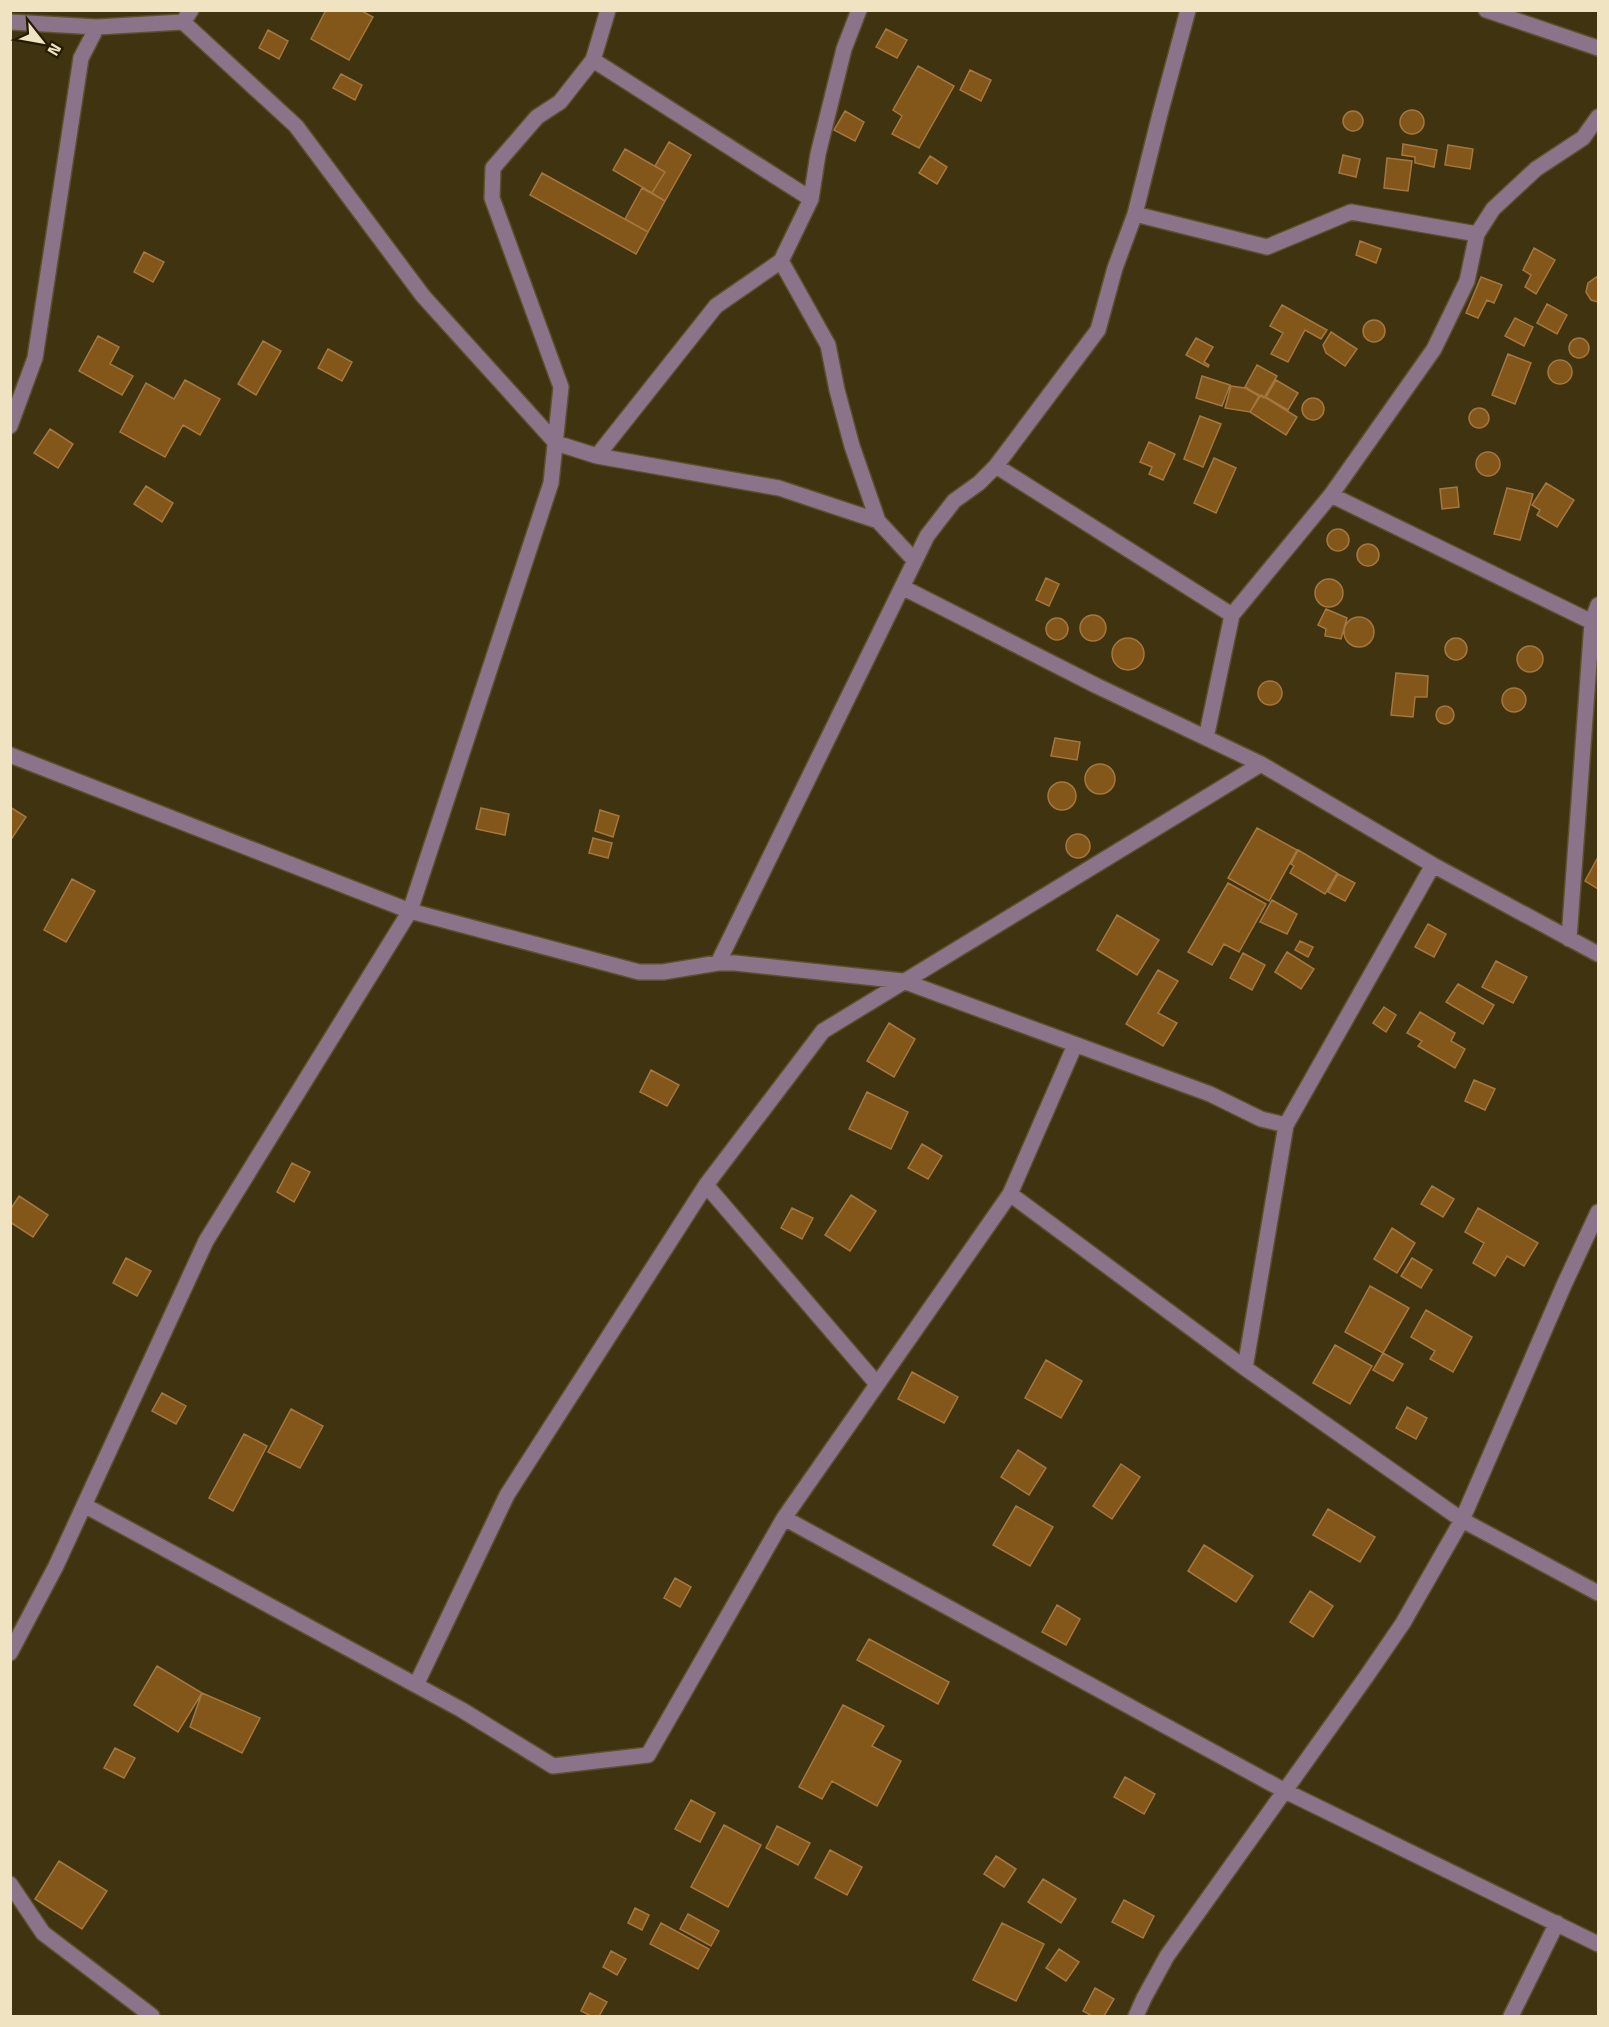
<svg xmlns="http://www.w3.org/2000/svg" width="1609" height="2027" font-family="'Titillium Web',sans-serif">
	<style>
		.building { fill: #835619; stroke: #a57740; stroke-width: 1.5 }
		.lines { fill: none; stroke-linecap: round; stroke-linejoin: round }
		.minor-casing { stroke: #5c4f2c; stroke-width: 18 }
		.minor { stroke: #8b7389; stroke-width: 15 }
	</style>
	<rect width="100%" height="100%" fill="#40330f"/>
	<path class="building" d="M326,10h34l13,7 -24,43 -38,-21z
		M886,29l21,11 -10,18 -21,-11z
		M268,30l20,11 -9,18 -20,-11z
		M918,66l36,20 -35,62 -27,-14 10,-18 -9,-6z
		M970,70l21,10 -10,21 -21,-11z
		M341,74l21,11 -7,15 -22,-12z
		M1400 122a12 12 0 1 1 24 0a12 12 0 1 1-24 0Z
		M845,111l19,11 -9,19 -21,-11z
		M1343 121a10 10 0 1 1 20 0a10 10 0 1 1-20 0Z
		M669,142l22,13 -26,46 -13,-8 13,-21 -10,-6z
		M1403,144l34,6 -3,17 -19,-4v-6l-13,-2z
		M1448,145l25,4 -3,20 -25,-4z
		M625,149l40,23 -13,21 -39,-23z
		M1343,155l17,4 -4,18 -17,-4z
		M930,156l17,11 -10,17 -18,-11z
		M1387,158l25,3 -4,30 -24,-3z
		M542,173l106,59 -12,22 -106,-59z
		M642,188l23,13 -17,31 -23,-13z
		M1360,241l21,8 -5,14 -20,-8z
		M1534,248l21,12 -19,34 -11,-7 6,-12 -8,-5z
		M144,252l20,10 -11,20 -19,-10z
		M1598,276v26l-7,-2 -5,-8 2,-9z
		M1481,277l21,8 -8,18 -7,-3 -9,18 -12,-5z
		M1547,304l20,11 -10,19 -20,-11z
		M1282,305l45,25 -6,9 -16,-9 -17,32 -17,-8 12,-21 -13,-7z
		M1515,318l18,9 -9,19 -19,-10z
		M1363 331a11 11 0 1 1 22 0a11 11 0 1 1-22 0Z
		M1331,332l26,17 -12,17 -19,-13 -3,-8z
		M98,336l21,11 -9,17 23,12 -11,19 -43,-24z
		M1196,338l17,9 -9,15 5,3 -1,2 -22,-12z
		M1569 348a10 10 0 1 1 20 0a10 10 0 1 1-20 0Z
		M263,341l18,10 -25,44 -18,-11z
		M328,349l24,13 -10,19 -24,-13z
		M1508,354l23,9 -16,41 -23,-9z
		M1548 372a12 12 0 1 1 24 0a12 12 0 1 1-24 0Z
		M1257,365l20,11 -13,22 -19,-11z
		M1202,376l28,9 -8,21 -26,-8z
		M185,380l35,19 -20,36 -17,-10 -18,32 -45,-25 26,-49 28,16z
		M1276,380l22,13 -10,17 -22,-13z
		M1231,386l14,2 14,8 -9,16 -25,-4z
		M1261,395l36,22 -11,18 -36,-23z
		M1302 409a11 11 0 1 1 22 0a11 11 0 1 1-22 0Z
		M1469 418a10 10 0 1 1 20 0a10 10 0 1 1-20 0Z
		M1200,416l21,8 -18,43 -19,-8z
		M50,429l23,15 -15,24 -24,-15z
		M1149,442l26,12 -12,26 -14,-6 3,-7 -12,-5z
		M1476 464a12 12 0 1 1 24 0a12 12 0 1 1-24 0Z
		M1214,458l22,10 -20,45 -22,-10z
		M1546,483l28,17 -17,27 -20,-12 3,-5 -8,-5z
		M146,486l27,17 -11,19 -28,-18z
		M1457,487l2,20 -17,2 -2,-20z
		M1507,488l26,6 -13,46 -26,-6z
		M1327 540a11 11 0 1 1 22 0a11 11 0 1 1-22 0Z
		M1357 555a11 11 0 1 1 22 0a11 11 0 1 1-22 0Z
		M1046,578l13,6 -10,22 -13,-6z
		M1315 593a14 14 0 1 1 28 0a14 14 0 1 1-28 0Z
		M1326,609l21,9 -6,21 -16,-3 1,-7 -8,-4z
		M1080 628a13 13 0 1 1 26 0a13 13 0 1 1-26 0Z
		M1344 632a15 15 0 1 1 30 0a15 15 0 1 1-30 0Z
		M1046 629a11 11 0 1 1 22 0a11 11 0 1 1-22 0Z
		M1445 649a11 11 0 1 1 22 0a11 11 0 1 1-22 0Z
		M1112 654a16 16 0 1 1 32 0a16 16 0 1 1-32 0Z
		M1517 659a13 13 0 1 1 26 0a13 13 0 1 1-26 0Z
		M1396,673l32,3 -1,21h-12l-2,20 -22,-2z
		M1258 693a12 12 0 1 1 24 0a12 12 0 1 1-24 0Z
		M1502 700a12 12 0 1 1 24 0a12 12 0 1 1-24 0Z
		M1436 715a9 9 0 1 1 18 0a9 9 0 1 1-18 0Z
		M1055,738l25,4 -3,18 -26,-4z
		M1085 779a15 15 0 1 1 30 0a15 15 0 1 1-30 0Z
		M1048 796a14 14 0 1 1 28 0a14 14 0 1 1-28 0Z
		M10,807l16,10 -16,24z
		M481,808l28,6 -4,21 -29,-6z
		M600,810l19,6 -6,21 -18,-6z
		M1257,828l40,22 -28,51 -41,-23z
		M1066 846a12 12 0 1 1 24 0a12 12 0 1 1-24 0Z
		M593,838l19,5 -4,15 -19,-5z
		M1298,850l39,23 -12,21 -35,-21 4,-7 -3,-2z
		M1598,857v32l-13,-8z
		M1338,874l17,9 -10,18 -17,-9z
		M72,879l23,12 -29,51 -22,-12z
		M1228,883l38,21 -27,48 -15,-8 -12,21 -24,-13z
		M1272,900l25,14 -10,20 -27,-12z
		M1117,915l42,25 -22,35 -40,-25z
		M1428,924l18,10 -12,23 -19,-10z
		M1300,941l13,6 -5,10 -13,-7z
		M1287,952l27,17 -13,20 -26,-17z
		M1243,953l22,12 -13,25 -22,-12z
		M1496,961l31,16 -14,26 -31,-16z
		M1158,970l20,11 -20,32 19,10 -14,23 -37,-22z
		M1458,984l36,21 -11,19 -37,-22z
		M1384,1007l12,8 -10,17 -13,-9z
		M1420,1012l35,21 -4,8 14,8 -10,19 -37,-22 4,-5 -15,-8z
		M889,1023l26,16 -21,38 -27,-16z
		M651,1070l28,15 -12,21 -27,-14z
		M1474,1080l21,9 -10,21 -20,-9z
		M867,1092l41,20 -17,37 -42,-20z
		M922,1144l20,12 -14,23 -20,-11z
		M292,1163l18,9 -16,30 -17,-10z
		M1432,1186l22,13 -11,18 -22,-13z
		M851,1195l25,16 -26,40 -25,-16z
		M19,1196l29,19 -15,22 -23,-15v-12z
		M792,1208l21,10 -11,21 -21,-11z
		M1478,1208l60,35 -14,23 -17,-10 -12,20 -22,-13 11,-20 -19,-11z
		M1392,1228l23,15 -18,30 -23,-14z
		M126,1258l25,13 -14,25 -24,-13z
		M1412,1258l20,12 -11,18 -20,-12z
		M1370,1286l39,22 -26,45 -38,-21z
		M1426,1310l46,27 -19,35 -23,-13 5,-8 -24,-14z
		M1335,1345l37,21 -22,38 -37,-21z
		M1383,1353l20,11 -10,17 -20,-11z
		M1046,1360l36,21 -21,37 -36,-20z
		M912,1372l46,25 -14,26 -46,-24z
		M162,1393l24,13 -10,18 -24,-13z
		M1407,1407l20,11 -11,21 -20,-11z
		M291,1409l32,17 -23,42 -32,-16z
		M244,1434l23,12 -34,65 -24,-13z
		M1018,1450l28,18 -17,27 -28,-18z
		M1121,1464l19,13 -28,42 -19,-13z
		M1016,1506l37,21 -23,39 -37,-21z
		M1328,1509l47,28 -15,25 -47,-27z
		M1204,1545l49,31 -17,26 -48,-31z
		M675,1578l16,9 -11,20 -16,-9z
		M1310,1591l23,15 -20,31 -23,-15z
		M1057,1605l23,14 -14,26 -24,-13z
		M869,1639l80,43 -11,22 -81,-44z
		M157,1666l45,27 -24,39 -44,-27z
		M202,1693l58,25 -18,35 -52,-26z
		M843,1705l41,21 -12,20 29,15 -24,45 -45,-25 -10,18 -23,-12z
		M115,1748l20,10 -11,20 -20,-10z
		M1125,1777l30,17 -11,20 -30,-17z
		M691,1800l24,13 -15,29 -25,-13z
		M724,1825l37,20 -33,62 -37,-20z
		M777,1826l33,17 -12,22 -32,-17z
		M830,1850l32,17 -15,28 -32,-17z
		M996,1856l20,13 -12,18 -20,-13z
		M59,1861l48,30 -25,38 -47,-30z
		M1043,1879l33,20 -15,24 -33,-21z
		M1124,1900l30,16 -11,22 -31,-16z
		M635,1908l14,7 -7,15 -14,-7z
		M688,1914l31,17 -8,15 -31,-17z
		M661,1923l48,26 -11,20 -48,-25z
		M1002,1923l42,21 -28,57 -43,-21z
		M1059,1949l20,13 -13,19 -20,-13z
		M611,1951l15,8 -9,16 -14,-8z
		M1095,1988l19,11 -10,17h-12l-9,-5z
		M590,1993l17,9 -8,14h-8l-10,-5z"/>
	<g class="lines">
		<g class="minor-casing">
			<path id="minor" d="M1486,10l112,38
				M10,22l87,5 86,-5 8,-12
				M183,22l113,104 127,170 133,147 41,13 182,32 99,33 37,40
				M593,60l218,139
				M1135,214l132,33 84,-35 126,22
				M781,261l47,84 9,45 15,56 26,75
				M10,426l25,-68 46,-300 16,-31
				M597,456l119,-150 65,-45 30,-62 7,-45 26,-105 15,-39
				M996,466l236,149
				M1331,495l261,127
				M902,587l195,99 164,78 172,101 165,89
				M1206,738l26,-123 99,-120 103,-146 33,-68 10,-47 16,-25 43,-40 47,-31 15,-21
				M10,755l400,156 229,61h24l55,-9h17l168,18 307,113 51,25 25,6
				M1569,939l23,-317 6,-17
				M718,963l209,-427 27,-35 25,-18 17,-17 102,-136 17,-62 20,-54 25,-100 28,-104
				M706,1185l171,199
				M1010,1194l235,174 217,152 136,73
				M1245,1368l41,-243 147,-260
				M84,1505l378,205 91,56 95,-11 136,-237 226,-324 65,-149
				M784,1518l501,273 313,153
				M10,1653l46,-87 150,-325 204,-330 141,-428 10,-96 -69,-189 1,-30 44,-51 23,-15 33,-42 15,-50
				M416,1685l91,-190 199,-310 117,-154 438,-267
				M10,1884l33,49 109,83
				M1136,2016l8,-18 23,-42 199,-279 37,-54 59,-103 102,-235 34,-73
				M1511,2016l46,-93"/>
		</g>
		<use href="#minor" class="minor"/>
	</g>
	<rect width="1609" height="2027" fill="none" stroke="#f0e3c2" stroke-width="24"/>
	<g transform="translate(42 42) rotate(121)" stroke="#251b00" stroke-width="4.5" paint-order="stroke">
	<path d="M0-4.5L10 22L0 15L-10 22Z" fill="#f0e3c2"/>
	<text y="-9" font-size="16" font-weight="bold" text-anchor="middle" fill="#f0e3c2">N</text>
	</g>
</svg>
